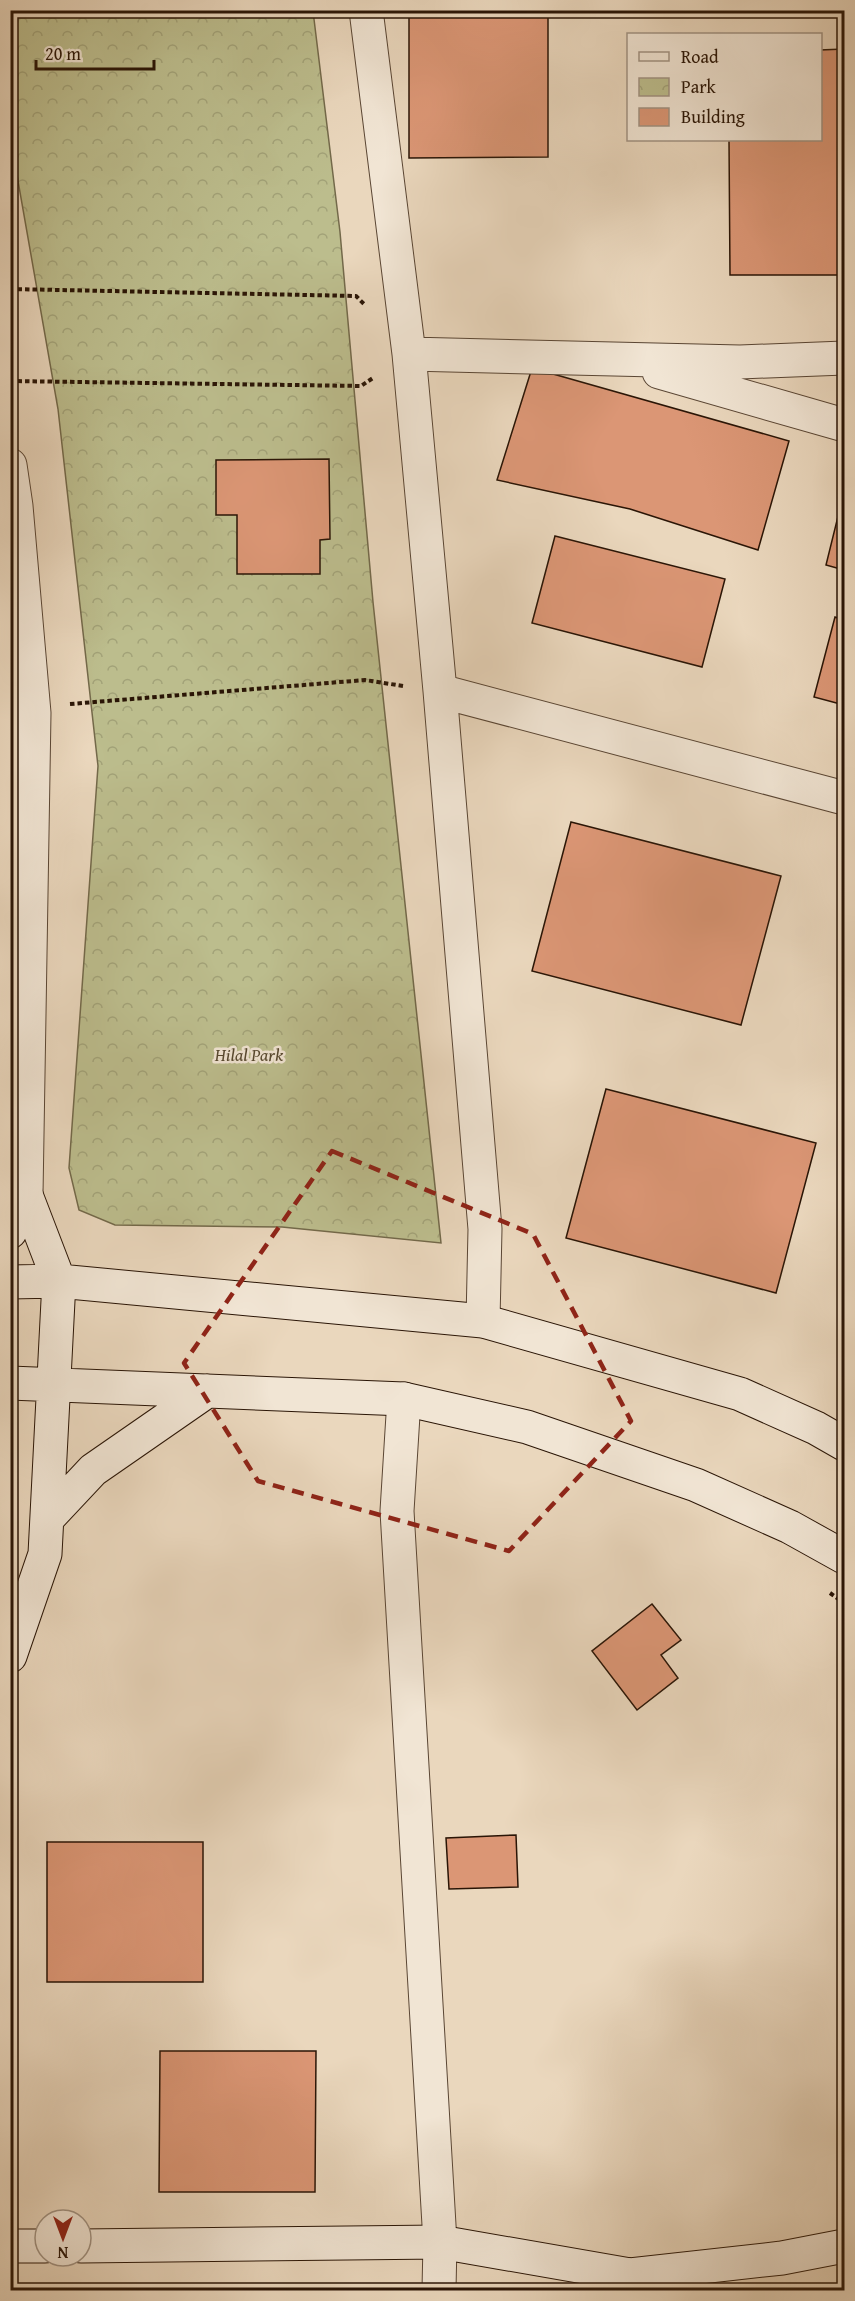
<svg xmlns="http://www.w3.org/2000/svg" width="855" height="2301" font-family="'Gentium Book Plus',serif">
	<style>
		.park { fill: url(#park-crowns); stroke: #73694a; stroke-width: 1.5 }
		.building { fill: #db9675; stroke: #2a1506; stroke-width: 1.5 }
		.lines { fill: none; stroke-linecap: round; stroke-linejoin: round }
		.street-casing { stroke: #5a4634; stroke-width: 35 }
		.secondary-casing { stroke: #2a1506; stroke-width: 35 }
		.path { stroke: #2a1506; stroke-width: 4; stroke-dasharray: 4.5 3; stroke-linecap: butt }
		.street { stroke: #f1e5d4; stroke-width: 33 }
		.secondary { stroke: #f1e5d4; stroke-width: 33 }
		.marked { fill: none; stroke: #8f2418; stroke-width: 4.5; stroke-dasharray: 12 8; stroke-linejoin: round }
		.labels { text-anchor: middle; dominant-baseline: central; stroke-width: 5; stroke-linejoin: round; paint-order: stroke }
		.park-label { font-size: 18px; font-style: italic; fill: #56472e; stroke: #f1e5d4 }
	</style>
	<defs>
		<pattern id="park-crowns" width="20" height="18" patternUnits="userSpaceOnUse" patternTransform="scale(1.5)"><rect width="20" height="18" fill="#bcbd8d"/><path d="M2 6a3 3 0 1 1 6 0M12 15a3 3 0 1 1 6 0" fill="none" stroke="#a2a278"/></pattern>
	</defs>
	<rect width="100%" height="100%" fill="#ead7bd"/>
	<filter id="stains"><feTurbulence type="fractalNoise" baseFrequency=".00333" numOctaves="4"/><feColorMatrix values="0 0 0 0 .2 0 0 0 0 .09 0 0 0 0 .02 0 0 0 .5 -.17"/></filter>
	<radialGradient id="worn" r=".72"><stop offset=".6" stop-color="#630" stop-opacity="0"/><stop offset="1" stop-color="#630" stop-opacity=".3"/></radialGradient>
	<path class="park" d="M10,11h303l27,221 33,370 68,641 -159,-16 -167,-2 -36,-15 -10,-42 29,-402 -40,-357 -47,-268z"/>
	<path class="building" d="M409,10h139v147l-139,1z
		M844,49v226h-114l-1,-135h91v-90z
		M532,368l257,73 -31,109 -128,-41 -133,-29z
		M329,459l1,80 -10,1v34h-83v-59h-21v-55z
		M844,492v78l-18,-5z
		M555,536l170,43 -23,88 -170,-44z
		M835,617l9,3v85l-30,-8z
		M571,822l210,54 -40,149 -209,-54z
		M606,1089l210,54 -40,150 -210,-55z
		M652,1604l29,36 -20,15 17,23 -41,32 -45,-59z
		M516,1835l2,52 -69,2 -3,-51z
		M47,1842h156v140h-156z
		M160,2051h156l-1,141h-156z"/>
	<g class="lines">
		<g class="street-casing">
			<path id="street" d="M366,10l43,344 31,337 45,538 -2,92
				M409,354l331,8 104,-4
				M659,372l185,53
				M10,465l6,41 18,207 -8,482
				M440,691l404,107
				M404,1399l-7,112 43,731 -1,48"/>
		</g>
		<g class="secondary-casing">
			<path id="secondary" d="M10,1232l16,-37
				M10,1282l49,-1 424,40 257,73 76,34 28,16
				M10,1383l394,16 123,28 169,58 94,42 54,30
				M47,1519l46,-49 114,-79
				M10,1656l35,-102 14,-273 -33,-86
				M10,2246h35
				M81,2246l359,-4 190,33 152,-17 62,-12"/>
		</g>
		<path class="path" d="M10,289l346,7 9,9
			M10,381l351,5 12,-8
			M70,704l295,-24 38,6
			M830,1593l14,10"/>
		<use href="#street" class="street"/>
		<use href="#secondary" class="secondary"/>
	</g>
	<path class="marked" d="M332,1151l201,83 98,187 -122,130 -251,-70 -74,-118z"/>
	<g class="labels">
		<g class="park-label">
			<text x="249" y="1054">Hilal Park</text>
		</g>
	</g>
	<rect width="855" height="2301" fill="none" stroke="#ead7bd" stroke-width="36"/>
	<rect x="12" y="12" width="831" height="2277" fill="none" stroke="#2a1506" stroke-width="3"/>
	<rect x="18" y="18" width="819" height="2265" fill="none" stroke="#2a1506" stroke-width="1.5"/>
	<rect x="627" y="33" width="195" height="108" fill="#f1e5d4" stroke="#a19282" stroke-width="1.5"/>
	<rect x="639" y="52" width="30" height="9" fill="#f1e5d4" stroke="#a19282" stroke-width="1.5"/>
	<text x="681" y="63" font-size="18" fill="#2a1506">Road</text>
	<rect x="639" y="78" width="30" height="18" fill="url(#park-crowns)" stroke="#a19282" stroke-width="1.5"/>
	<text x="681" y="93" font-size="18" fill="#2a1506">Park</text>
	<rect x="639" y="108" width="30" height="18" fill="#db9675" stroke="#a19282" stroke-width="1.5"/>
	<text x="681" y="123" font-size="18" fill="#2a1506">Building</text>
	<g transform="translate(63 2238) rotate(180)"><circle r="28" fill="#f1e5d4" stroke="#a19282" stroke-width="1.5"/>
	<path d="M0-4.5L10 22L0 15L-10 22Z" fill="#8f2418"/>
	<text y="-9" font-size="16" font-weight="bold" text-anchor="middle" fill="#2a1506">N</text>
	</g>
	<path d="M36 60v9h118v-9" fill="none" stroke="#2a1506" stroke-width="3"/>
	<text x="45" y="60" font-size="18" fill="#2a1506" stroke="#f1e5d4" stroke-width="4.5" paint-order="stroke">20 m</text>
	<rect width="100%" height="100%" filter="url(#stains)"/>
	<rect width="100%" height="100%" fill="url(#worn)"/>
</svg>
